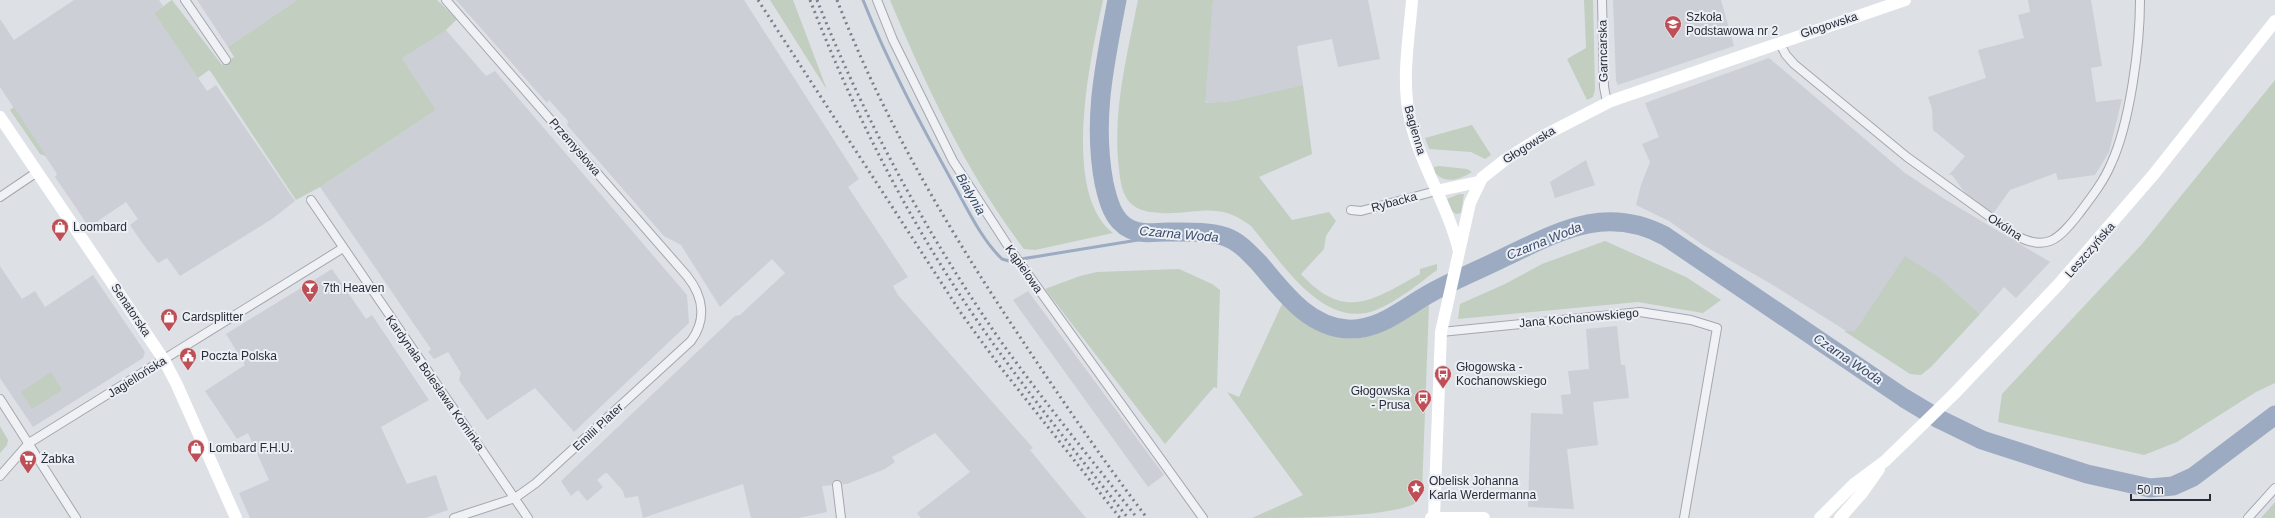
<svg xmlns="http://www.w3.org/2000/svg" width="2275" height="518" font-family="Helvetica,sans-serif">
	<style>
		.built { fill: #cccfd6 }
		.green { fill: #c2cebf }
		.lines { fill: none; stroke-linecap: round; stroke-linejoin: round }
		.stream { stroke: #9cabc2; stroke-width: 3 }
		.river { stroke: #9cabc2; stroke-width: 19 }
		.street-casing { stroke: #a3a7ae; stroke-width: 10 }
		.street { stroke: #f0f1f4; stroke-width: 8 }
		.secondary { stroke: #fff; stroke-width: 12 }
		.rail { stroke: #797f8d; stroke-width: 3; stroke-dasharray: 2 4; stroke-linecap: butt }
		.labels { text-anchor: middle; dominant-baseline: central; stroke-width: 4; stroke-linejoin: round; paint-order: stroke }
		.poi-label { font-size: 12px; fill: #292d3a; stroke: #eceff3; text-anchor: start }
		.street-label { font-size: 12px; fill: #292d3a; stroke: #eceff3 }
		.water-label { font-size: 13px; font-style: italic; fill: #374969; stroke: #eceff3 }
	</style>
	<rect width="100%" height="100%" fill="#dde0e5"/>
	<path class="built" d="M74,0h85l4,6 -9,7 53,78 9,-6 79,116 -23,18 -92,57 -13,-18 -9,5 -15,-19 -13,-19 8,-6 -12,-17 -37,25 -34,-50 2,-3 -57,-87v-68l14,21z
		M197,0h100l-69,47z
		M456,0h288l113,176 2,3 -11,8 60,90 -15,9 5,9 135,153 -3,2 56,68h-165l-4,-5 53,-41 -35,-39 -43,24 3,5 -10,7 -38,15 -25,2 5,26 -29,6h-47l-8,-34 -100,34 -5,-22 -13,2 -2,-7 -16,-18h-2l-8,7 6,7 -16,14 -9,-11 -7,6 -10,-15 174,-165 5,-1 45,-42 -13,-14 -52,48 -39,-62 -17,-9 -97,-111 1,-4 -19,-21 -2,3z
		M1213,0h155l12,59 -42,8 -6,-28 -35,7 6,39 -71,16 -28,2z
		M1613,0h108l13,46 -116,39 -2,-4z
		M2028,0h63l11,66 -11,2 5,34 26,-3 -13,53 -14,23 -37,5 -2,-7 -46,17 -18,25 -26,-21 -14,-19h-3l16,-19 -32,-26 -1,-21 -4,-12 58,-19 -8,-28 46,-12 -6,-23 12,-3z
		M445,29l41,47 9,-5 192,224 2,28 -115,109 -39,-44 -48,32 -28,-40 2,-7 -13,-21 -14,7 -6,-7 3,-3 -111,-162 116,-77 -34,-52z
		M1769,58l136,115 38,25 107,64 -34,36 -12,-11 -24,27 -39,-35 -79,42 -8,10 -6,1 -75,-47 -70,-40 -34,-24 -33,-16 5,-20 9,-23 -8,-18 17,-7 -14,-34z
		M1586,160l9,25 -40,13 -5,-16z
		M0,266l22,33 13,-8 10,16 48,-32 52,77 -2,6 -110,69 -33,-49z
		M332,269l34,50 6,-4 57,85 -48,27 26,57 29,-9 12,35 -23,8h-175l-11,-25 30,-13 -21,-47 -11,6 -32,-48 40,-26 -19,-31z
		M1028,291l136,184 -16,12 -135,-187z
		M1617,326l4,39h4l4,33 -36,4 5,43 -31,4 7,60 -46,-2 3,-94 32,1 -2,-19 10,-1 -3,-23 21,-2 -3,-40z"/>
	<path class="green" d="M172,0l50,65 12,-8 -6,-10 69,-47h140l20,19 -11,11 -44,28 34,52 -116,77 -24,13 -85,-128 -2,-2 -11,8 -44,-65z
		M770,0h23l34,90z
		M890,0h213c-12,55 -43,193 10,233l-78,17 -11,-1c-57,-75 -98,-163 -134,-249z
		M1138,0h75l-8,103 27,-2 71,-16 9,69 -53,23 33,43 37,-8 7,9 -10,15 -2,13 -23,25c43,47 71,27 119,0v-5l17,-5v6c-19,14 -39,31 -61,40 -53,21 -96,-50 -125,-84 -34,-26 -54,-11 -90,-13 -15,-1 -29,-3 -36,-18 -4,-7 -5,-18 -6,-26 -7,-57 8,-113 19,-169z
		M1584,0h9l2,90 -2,7 -6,3 -20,-41 19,-11z
		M2275,80v303l-19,9 -79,50 -33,13 -146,-33 4,-28 140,-150z
		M14,107l32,49 -6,-2 -30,-44z
		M1472,125l19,30 -6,4 -14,-7 -42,-3 -4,-11z
		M1439,166l28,3 5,3c-12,7 -25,13 -37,1l-1,-6z
		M1459,194h5l-3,19 -5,1 -4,-3 -5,-12z
		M1605,241l81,36 35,23 -18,13 -65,-11 -180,17 2,-15 45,-20 37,-20z
		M1905,256l36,23 39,35 -49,53 -10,8 -11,-1 -66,-43h10l8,-10z
		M1179,269l33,15 8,6 -3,98 -3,-1 -49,57 -120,-155 35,-13 17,-4z
		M1283,302c21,21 50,43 82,35 17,-5 47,-23 64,-32l-7,186c-2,4 -4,10 -8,13 -30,14 -123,14 -162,14l51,-23 -76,-103 12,5z
		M51,372l11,18 -30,19 -11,-17z
		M0,426l8,14 -1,5 -7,8z
		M2275,502v16h-14z"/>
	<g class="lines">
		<path class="stream" d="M863,0c25,63 57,123 90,183 14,25 28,56 49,76l7,2 129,-21 10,-8"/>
		<path class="river" d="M1117,0c-12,63 -25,119 -13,183 4,18 9,38 26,46 12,6 25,3 38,3 18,0 41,-1 58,5 14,5 23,16 33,26 24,28 48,63 88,66 31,2 54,-19 80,-34 24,-14 50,-24 76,-37 55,-26 102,-54 162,-22l239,162 35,21 43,21 105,34 63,14 23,-2 20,-9 82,-62"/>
		<g class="street-casing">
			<path id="street" d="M185,0l41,60
				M446,0l241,276c16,20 20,43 4,65l-155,142 -21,15 -61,20
				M877,0l16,40 60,121 59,91 191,266
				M1602,0l2,87 3,15
				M1779,42l7,13 8,9 113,93 108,78c31,17 43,5 63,-20 12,-16 25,-32 33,-51 19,-41 29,-118 29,-164
				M0,197l37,-25
				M311,200l217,318
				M1351,210l10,1 75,-20
				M1441,332l199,-20 51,8 26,8 -33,190
				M0,399l76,119
				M0,476l29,-33 314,-195
				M837,485l4,33
				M2248,518l27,-30"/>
		</g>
		<use href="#street" class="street"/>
		<path class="secondary" d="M1412,0c-3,40 -11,80 -2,119 10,46 38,86 49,132
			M0,117l164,243 13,25 59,133
			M1436,191l42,-9
			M1431,518h53
			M1434,518l7,-186 29,-129 12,-25 24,-19 37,-23 68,-35 294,-101
			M1820,518l34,-34 31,-23 69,-67 104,-109 96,-111 121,-153
			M1840,518l22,-25 17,-24"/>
		<path class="rail" d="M758,0l203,313 37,51 122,154
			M810,0c40,103 89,202 150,295 51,78 110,150 168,223
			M817,0c46,116 106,227 176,330 45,65 96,126 144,188
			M837,0c48,124 117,239 191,349 38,57 77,114 119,169"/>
	</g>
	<defs>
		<g id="school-pin" transform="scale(0.9)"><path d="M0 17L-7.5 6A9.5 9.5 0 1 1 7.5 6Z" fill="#be4f56" stroke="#eceff3"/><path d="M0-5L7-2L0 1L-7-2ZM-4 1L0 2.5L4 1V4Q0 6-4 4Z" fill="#fff"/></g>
		<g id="shop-pin" transform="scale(0.9)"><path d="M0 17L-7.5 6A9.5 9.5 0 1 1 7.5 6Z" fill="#be4f56" stroke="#eceff3"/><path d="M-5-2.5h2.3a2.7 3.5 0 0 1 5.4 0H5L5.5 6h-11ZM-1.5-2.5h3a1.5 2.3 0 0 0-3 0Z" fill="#fff"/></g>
		<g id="bar-pin" transform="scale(0.9)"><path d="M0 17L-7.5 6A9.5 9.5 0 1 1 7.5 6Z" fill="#be4f56" stroke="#eceff3"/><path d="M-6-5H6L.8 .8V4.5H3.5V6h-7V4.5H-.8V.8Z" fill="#fff"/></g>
		<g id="civic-pin" transform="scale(0.9)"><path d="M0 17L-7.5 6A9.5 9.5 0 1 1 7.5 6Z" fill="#be4f56" stroke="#eceff3"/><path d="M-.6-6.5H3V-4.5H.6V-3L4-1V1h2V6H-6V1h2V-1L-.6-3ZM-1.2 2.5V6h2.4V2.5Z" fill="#fff"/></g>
		<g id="bus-pin" transform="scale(0.9)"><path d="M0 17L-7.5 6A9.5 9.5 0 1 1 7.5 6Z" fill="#be4f56" stroke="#eceff3"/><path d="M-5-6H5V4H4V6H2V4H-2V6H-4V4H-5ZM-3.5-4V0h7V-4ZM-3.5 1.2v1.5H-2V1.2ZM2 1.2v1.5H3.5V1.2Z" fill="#fff"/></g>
		<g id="supermarket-pin" transform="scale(0.9)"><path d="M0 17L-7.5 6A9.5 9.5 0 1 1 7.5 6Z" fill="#be4f56" stroke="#eceff3"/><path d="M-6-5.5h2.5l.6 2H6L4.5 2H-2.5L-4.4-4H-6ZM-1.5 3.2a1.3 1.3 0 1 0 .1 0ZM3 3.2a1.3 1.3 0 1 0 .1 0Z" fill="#fff"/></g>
		<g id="sight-pin" transform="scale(0.9)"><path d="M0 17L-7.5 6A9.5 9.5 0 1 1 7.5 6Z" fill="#be4f56" stroke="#eceff3"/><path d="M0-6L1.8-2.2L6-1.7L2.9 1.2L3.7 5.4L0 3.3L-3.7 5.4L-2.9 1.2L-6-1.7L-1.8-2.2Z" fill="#fff"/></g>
	</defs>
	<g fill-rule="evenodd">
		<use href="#school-pin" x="1673" y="24"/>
		<use href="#shop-pin" x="60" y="227"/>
		<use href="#bar-pin" x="310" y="288"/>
		<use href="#shop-pin" x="169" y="317"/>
		<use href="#civic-pin" x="188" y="356"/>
		<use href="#bus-pin" x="1443" y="374"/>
		<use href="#bus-pin" x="1423" y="398"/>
		<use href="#shop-pin" x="196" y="448"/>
		<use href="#supermarket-pin" x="28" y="459"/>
		<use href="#sight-pin" x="1416" y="488"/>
	</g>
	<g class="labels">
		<g class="poi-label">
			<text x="1686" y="17">Szkoła<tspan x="1686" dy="14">Podstawowa nr 2</tspan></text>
			<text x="73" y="227">Loombard</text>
			<text x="323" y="288">7th Heaven</text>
			<text x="182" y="317">Cardsplitter</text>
			<text x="201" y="356">Poczta Polska</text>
			<text x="1456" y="367">Głogowska -<tspan x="1456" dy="14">Kochanowskiego</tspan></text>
			<text x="1410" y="391" text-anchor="end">Głogowska<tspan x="1410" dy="14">- Prusa</tspan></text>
			<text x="209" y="448">Lombard F.H.U.</text>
			<text x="41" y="459">Żabka</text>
			<text x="1429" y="481">Obelisk Johanna<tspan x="1429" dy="14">Karla Werdermanna</tspan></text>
		</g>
		<g class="street-label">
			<text transform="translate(1829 25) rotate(-18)">Głogowska</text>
			<text transform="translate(1603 51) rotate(-91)">Garncarska</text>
			<text transform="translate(1415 130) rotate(74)">Bagienna</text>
			<text transform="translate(1529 145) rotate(-32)">Głogowska</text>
			<text transform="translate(575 147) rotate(49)">Przemysłowa</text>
			<text transform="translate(1394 202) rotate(-15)">Rybacka</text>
			<text transform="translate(2005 227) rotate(33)">Okólna</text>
			<text transform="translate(2090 250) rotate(-49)">Leszczyńska</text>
			<text transform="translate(1024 269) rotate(55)">Kąpielowa</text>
			<text transform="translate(131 310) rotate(56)">Senatorska</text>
			<text transform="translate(1579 318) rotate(-5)">Jana Kochanowskiego</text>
			<text transform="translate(137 377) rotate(-32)">Jagiellońska</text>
			<text transform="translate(435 383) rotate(55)">Kardynała Bolesława Kominka</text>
			<text transform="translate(598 427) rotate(-43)">Emilii Plater</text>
		</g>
		<g class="water-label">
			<text transform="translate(971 194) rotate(60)">Białynia</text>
			<text transform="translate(1179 234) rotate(5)">Czarna Woda</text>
			<text transform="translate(1544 241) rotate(-22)">Czarna Woda</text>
			<text transform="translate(1848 359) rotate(34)">Czarna Woda</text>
		</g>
	</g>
	<path d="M2131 494v6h79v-6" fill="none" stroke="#292d3a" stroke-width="2"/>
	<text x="2137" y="494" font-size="12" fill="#292d3a" stroke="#eceff3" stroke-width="3" paint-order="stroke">50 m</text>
</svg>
